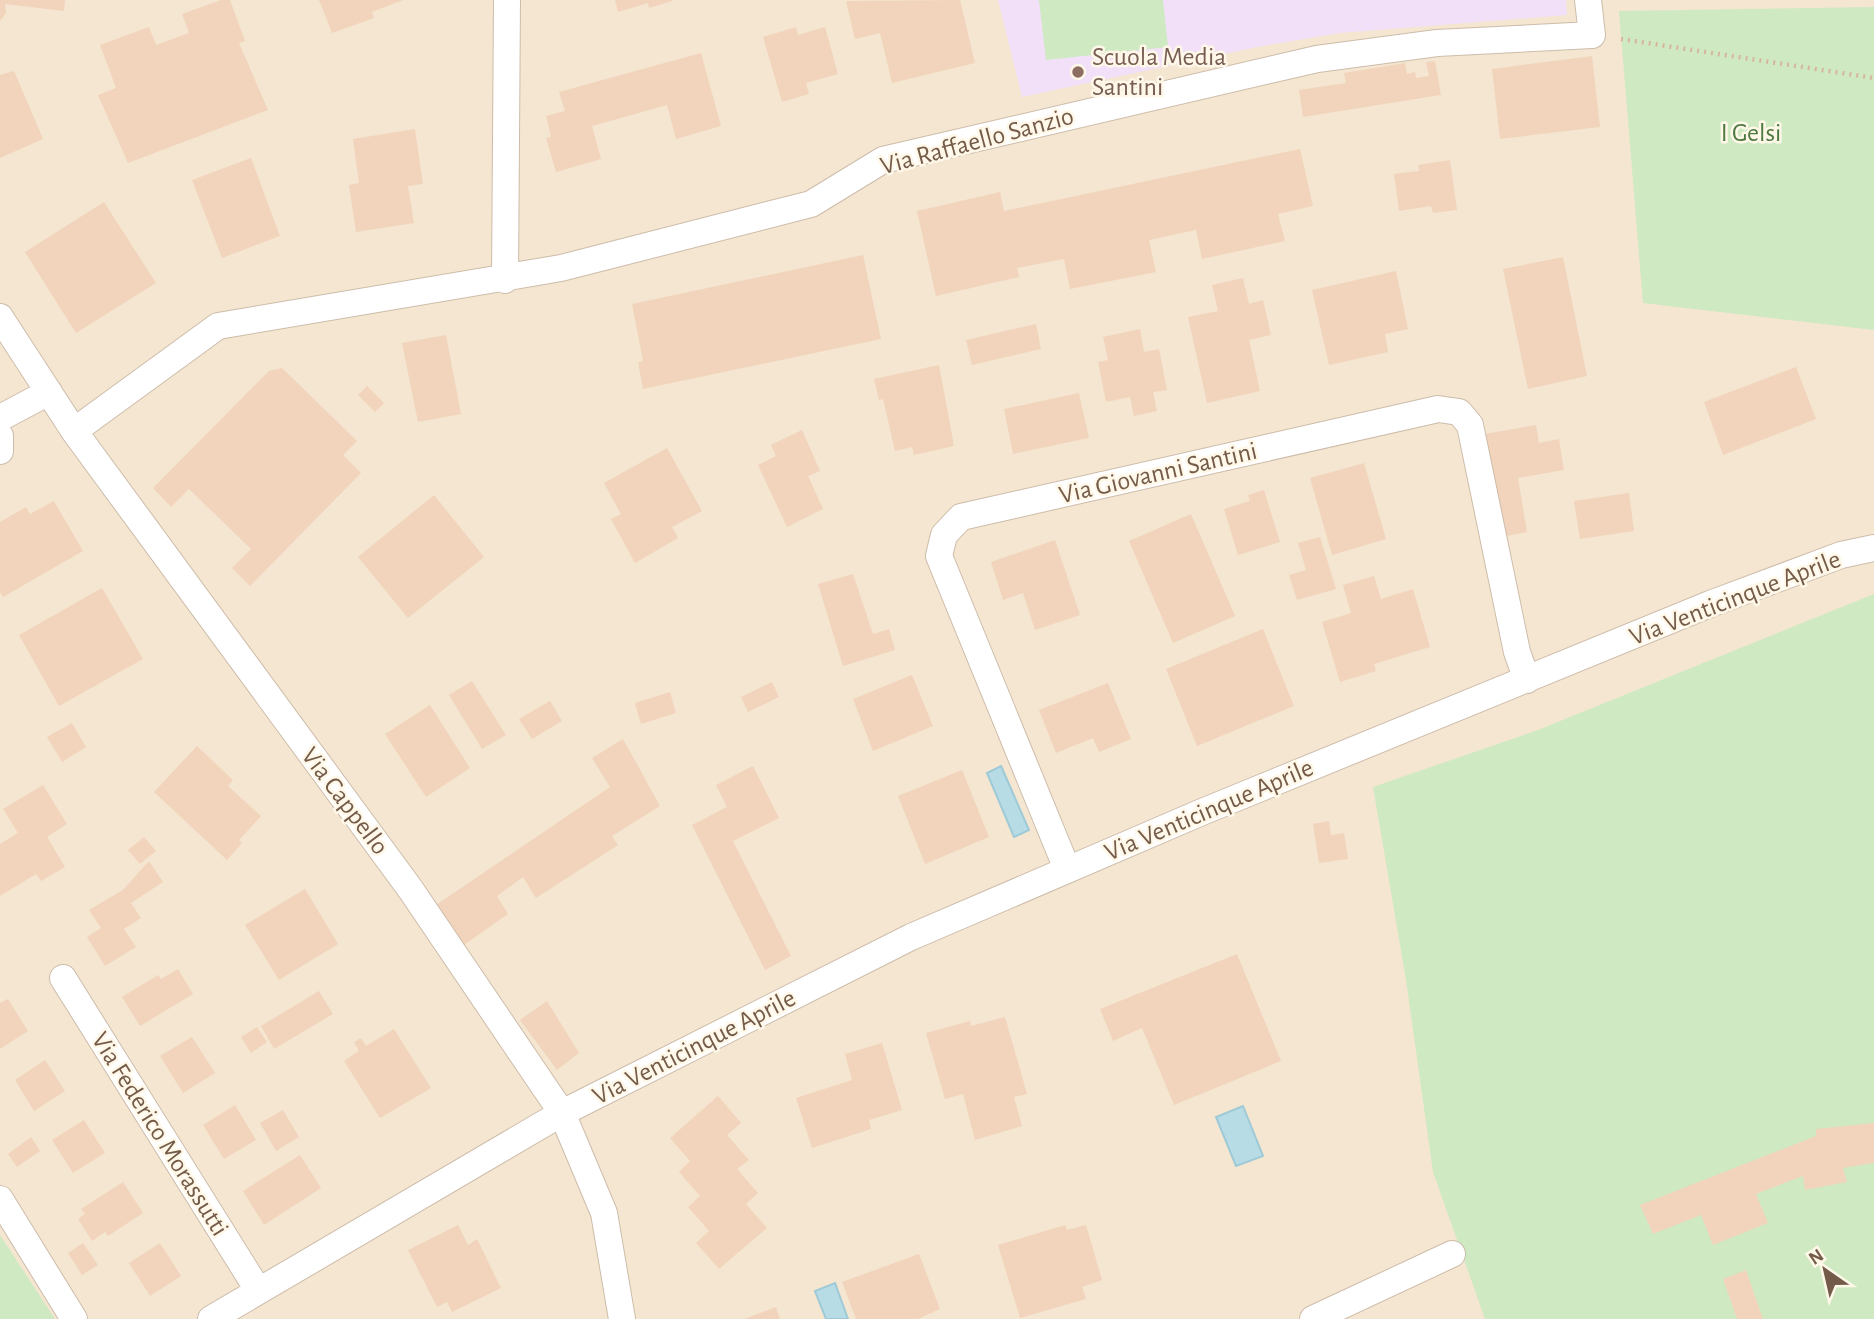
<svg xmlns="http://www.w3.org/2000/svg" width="1874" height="1319" font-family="'Alegreya Sans',sans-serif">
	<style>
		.residential { fill: #f4e6d1 }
		.education { fill: #f1e0f8 }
		.green { fill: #cfe9c2 }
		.water { fill: #b8dce5; stroke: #9ecad7; stroke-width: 2 }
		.building { fill: #f1d4bb }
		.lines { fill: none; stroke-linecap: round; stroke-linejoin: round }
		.minor-casing { stroke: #cdbcaa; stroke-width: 28 }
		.path { stroke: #d6b79e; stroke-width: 4.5; stroke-dasharray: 2 5; stroke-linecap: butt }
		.minor { stroke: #fff; stroke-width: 26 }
		.education-dot { fill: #8d6e63; stroke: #fff8e9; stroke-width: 2.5 }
		.labels { text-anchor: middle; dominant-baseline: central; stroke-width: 5; stroke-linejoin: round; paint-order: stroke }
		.education-label { font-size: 26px; fill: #785e54; stroke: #fff8e9; text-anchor: start }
		.park-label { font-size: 26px; fill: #4e7a41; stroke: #fff8e9 }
		.street-label { font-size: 26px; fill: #745b49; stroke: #fff8e9 }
	</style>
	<rect width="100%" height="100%" fill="#fcf4e3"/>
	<path class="residential" d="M0,0h1874v1319h-1874z"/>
	<path class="education" d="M998,0h568l1,15 -227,18 -83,14 -235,50z"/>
	<path class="green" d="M1039,0h124l5,47 -122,13z
		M1874,7v323l-231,-27 -24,-292z
		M1874,594v725h-389l-52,-147 -27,-192 -33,-193 165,-57z
		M0,1235l55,84h-55z"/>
	<path class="water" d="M1001,766l28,64 -15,7 -27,-64z
		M1243,1106l20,50 -27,10 -20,-49z
		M835,1283l13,36h-22l-11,-28z"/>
	<path class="building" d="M0,0h65l-1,11 -59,-7 1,9 -6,8z
		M221,0h9l15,41 -6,2 29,67 -140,53 -30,-68 18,-7 -16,-43 49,-18 7,18 33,-12 -7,-19z
		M319,0h84l-31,12 2,6 -42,15z
		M615,0h57v1l-23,7 -1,-5 -30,9z
		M960,0l15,63 -83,20 -12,-50 -25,6 -9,-38z
		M796,27l2,8 27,-8 13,47 -32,9 3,11 -27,8 -19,-65z
		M701,53l20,73 -45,13 -9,-34 -75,21 9,33 -45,13 -10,-34 5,-1 -5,-21 19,-5 -6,-19z
		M1592,56l8,71 -100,12 -8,-70z
		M1435,61l6,34 -138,22 -4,-27 47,-7 -2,-10 61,-10 2,11 8,-2 1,6 13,-2 -3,-14z
		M14,71l29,68 -43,19v-83z
		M415,129l8,55 -15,2 6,37 -58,9 -7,-47 10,-2 -6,-44z
		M1300,149l13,57 -35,8 7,27 -83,18 -6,-29 -47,10 7,32 -86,17 -6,-30 -47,9 2,9 -83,19 -19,-85 83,-19 4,19z
		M251,158l29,78 -58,22 -30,-78z
		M1450,160l7,50 -24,3 -2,-7 -32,5 -5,-37 25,-3 -1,-6z
		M104,202l52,81 -80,50 -51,-81z
		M863,255l18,84 -238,50 -5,-27 5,-1 -11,-57z
		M1563,257l24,119 -59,13 -25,-120z
		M1396,271l12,58 -23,5 3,18 -59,13 -17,-75z
		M1243,278l6,26 14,-4 8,35 -22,5 11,51 -53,12 -19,-86 30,-6 -6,-26z
		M1036,324l5,25 -69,16 -6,-25z
		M1140,329l4,23 15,-3 8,41 -14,2 4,19 -23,5 -4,-19 -24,5 -8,-40 10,-2 -5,-23z
		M446,335l15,79 -43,8 -16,-79z
		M939,365l15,81 -40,9 -2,-8 -17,4 -12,-52 -4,1 -5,-21z
		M1796,367l20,52 -93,36 -19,-53z
		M282,368l75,73 -14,14 18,18 -111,113 -18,-18 19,-19 -62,-60 -18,18 -18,-19 116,-117z
		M367,386l17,17 -9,9 -17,-17z
		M1079,393l10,45 -76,16 -9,-45z
		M1536,425l3,18 20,-4 5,31 -46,8 9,54 -21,4 -21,-102z
		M802,430l18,41 -12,5 15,33 -36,18 -29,-62 18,-9 -5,-11z
		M667,448l35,63 -30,16 6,11 -43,25 -24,-44 10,-5 -17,-31z
		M1364,463l22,76 -54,16 -22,-77z
		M1264,490l16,52 -42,13 -14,-46 26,-8 -2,-6z
		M1629,493l5,38 -54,8 -6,-38z
		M434,495l50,62 -76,61 -50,-61z
		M54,501l29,50 -80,46 -3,-5v-70l26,-15 4,7z
		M1191,514l44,102 -62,27 -44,-102z
		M1320,537l16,52 -39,11 -8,-25 17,-5 -8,-27z
		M1055,540l25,75 -45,15 -12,-37 -20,7 -12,-38z
		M853,574l20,60 16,-5 6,21 -52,16 -25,-82z
		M1374,576l7,23 32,-10 17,58 -56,17 2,7 -36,11 -18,-60 29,-9 -8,-28z
		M102,588l41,71 -84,47 -40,-71z
		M1263,629l31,77 -97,40 -31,-77z
		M912,675l21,51 -60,25 -20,-52z
		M472,681l34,54 -24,14 -33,-54z
		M772,682l7,15 -31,15 -7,-15z
		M1108,683l23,56 -32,13 -6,-14 -37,15 -17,-43z
		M670,692l6,21 -35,11 -6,-21z
		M550,701l12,20 -30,18 -13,-20z
		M430,705l40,63 -44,29 -41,-63z
		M72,723l14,24 -24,15 -15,-25z
		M623,739l37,67 -48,30 6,9 -82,53 -13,-21 -26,19 11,18 -44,31 -28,-40 174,-118 -18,-29z
		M197,746l36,34 -5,6 33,30 -22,24 3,3 -15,17 -73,-68z
		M753,766l26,52 -46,23 58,115 -26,14 -73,-145 35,-18 -11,-22z
		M962,770l27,67 -64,27 -27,-68z
		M43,785l24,39 -20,13 18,30 -24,14 -5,-7 -36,22v-52l18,-11 -15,-24z
		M1329,821l2,14 13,-2 4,26 -29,4 -6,-39z
		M144,837l12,14 -16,13 -12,-14z
		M149,861l14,21 -32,21 10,15 -17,11 12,18 -31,19 -18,-29 14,-9 -12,-18 34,-20z
		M305,889l33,55 -59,36 -34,-55z
		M1237,954l44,107 -107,44 -32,-77 -29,13 -13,-32z
		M178,969l15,25 -53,32 -18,-29 36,-22 3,4z
		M319,991l14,23 -59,35 -13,-23z
		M8,999l20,32 -28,18v-46z
		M547,1001l32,52 -22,17 -37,-50z
		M1005,1017l22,77 -13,3 8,29 -47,14 -12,-46 -18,5 -19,-66 44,-12 1,5z
		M257,1027l10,15 -16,11 -10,-16z
		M394,1029l37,59 -51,30 -36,-57 15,-10 -5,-9 7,-4 5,8z
		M192,1037l23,36 -32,20 -23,-37z
		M882,1043l20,67 -33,10 2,9 -59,19 -16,-50 56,-18 -7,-26z
		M45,1060l20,31 -31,20 -19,-31z
		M718,1096l23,27 -14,12 22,25 -12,9 21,24 -12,11 21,24 -48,41 -23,-26 13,-12 -21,-24 12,-11 -21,-24 11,-11 -20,-23z
		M235,1105l21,35 -32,19 -21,-34z
		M283,1110l16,27 -23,14 -16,-28z
		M84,1120l21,33 -32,20 -21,-33z
		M1874,1123v40l-31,5 4,14 -42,8 -2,-14 -47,18 12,29 -55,22 -12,-30 -48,19 -13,-29 176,-69v-7z
		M31,1137l9,14 -23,16 -9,-13z
		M300,1155l21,33 -57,37 -21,-34z
		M123,1182l20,31 -35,23 -3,-4 -13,9 -14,-22 7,-5 -4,-5z
		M458,1225l10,20 9,-6 24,49 -49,24 -5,-10 -10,5 -29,-57z
		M1065,1225l2,5 19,-5 16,55 -20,7 4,12 -66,19 -22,-73z
		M83,1243l15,22 -16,10 -14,-22z
		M160,1243l21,33 -31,20 -21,-33z
		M919,1254l21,55 -22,10h-62l-14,-37z
		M1746,1270l17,49h-26l-14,-40z
		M776,1307l4,12h-36z"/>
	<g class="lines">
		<g class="minor-casing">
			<path id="minor" d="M505,280l2,-280
				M0,317l74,114 337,459 151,223 42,100 18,106
				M0,418l49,-26
				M74,431l144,-105 343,-58 250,-64 72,-44 434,-101 120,-16 155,-8 -4,-35
				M0,436v15
				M1067,869l-128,-313 5,-21 17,-18 477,-108 21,3 11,13 47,227 10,28
				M63,978l195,312
				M0,1199l74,120
				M211,1319l351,-206 349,-176 291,-125 508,-208 131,-49 33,-7
				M1313,1319l139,-65"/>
		</g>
		<path class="path" d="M1621,39l253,39"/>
		<use href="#minor" class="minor"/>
	</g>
	<circle class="education-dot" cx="1078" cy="72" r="7"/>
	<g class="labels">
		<g class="education-label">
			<text x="1092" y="57">Scuola Media<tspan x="1092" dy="30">Santini</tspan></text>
		</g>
		<g class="park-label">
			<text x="1751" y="133">I Gelsi</text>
		</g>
		<g class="street-label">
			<text transform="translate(977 141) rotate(-15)">Via Raffaello Sanzio</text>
			<text transform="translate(1158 473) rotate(-13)">Via Giovanni Santini</text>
			<text transform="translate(1735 598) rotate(-21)">Via Venticinque Aprile</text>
			<text transform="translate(345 801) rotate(53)">Via Cappello</text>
			<text transform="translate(1209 810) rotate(-23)">Via Venticinque Aprile</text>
			<text transform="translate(694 1047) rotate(-27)">Via Venticinque Aprile</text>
			<text transform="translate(160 1134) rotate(58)">Via Federico Morassutti</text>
		</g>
	</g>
	<g transform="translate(1825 1270) rotate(326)" stroke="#fff8e9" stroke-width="5" paint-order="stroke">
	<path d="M0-5L12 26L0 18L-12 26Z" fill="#745b49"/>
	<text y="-10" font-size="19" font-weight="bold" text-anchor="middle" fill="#745b49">N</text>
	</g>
</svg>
